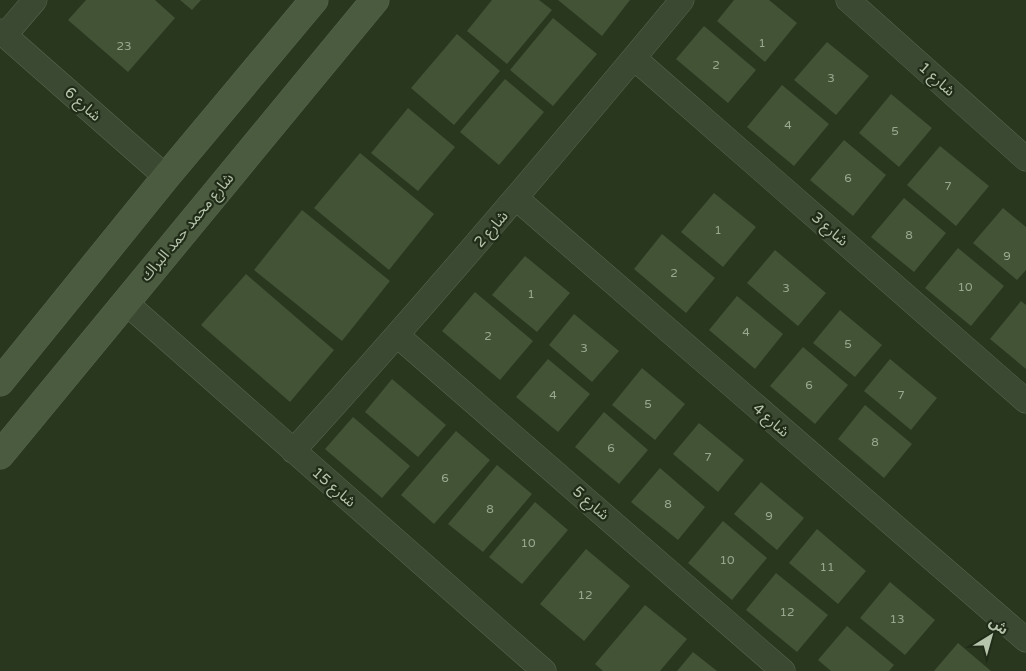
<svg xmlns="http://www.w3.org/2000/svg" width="1026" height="671" font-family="'Varela Round','Noto Sans Arabic',sans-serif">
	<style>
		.building { fill: #425336 }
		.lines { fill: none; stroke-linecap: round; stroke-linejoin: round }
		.street-casing { stroke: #596650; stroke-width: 25 }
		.secondary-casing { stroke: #596650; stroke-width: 29 }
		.street { stroke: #3b4832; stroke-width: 24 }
		.secondary { stroke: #4a5b40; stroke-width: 28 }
		.labels { text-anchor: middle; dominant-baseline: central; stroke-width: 4.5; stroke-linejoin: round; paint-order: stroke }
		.number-label { font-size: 12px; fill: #99a88e }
		.street-label { font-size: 15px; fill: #b6c5ac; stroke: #202c18 }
	</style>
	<rect width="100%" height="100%" fill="#29371f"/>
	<path class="building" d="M86,0h69l20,18 -47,54 -60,-52z
		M180,0h21l-9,10z
		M492,0h47l13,10 -45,54 -40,-33z
		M558,0h72l-28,36z
		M734,0h35l28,23 -32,39 -48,-41z
		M553,18l44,36 -44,52 -43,-36z
		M704,26l52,44 -28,33 -52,-44z
		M457,34l43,37 -46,54 -43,-37z
		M827,42l42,34 -33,39 -42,-35z
		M505,79l39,33 -45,53 -39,-33z
		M782,85l47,39 -35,42 -47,-39z
		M891,94l41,34 -33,39 -40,-34z
		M408,108l47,39 -37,44 -47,-38z
		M844,140l42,35 -33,41 -43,-36z
		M940,146l49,40 -33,40 -49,-41z
		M360,153l74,61 -45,56 -75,-62z
		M714,193l42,34 -33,40 -42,-35z
		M904,198l42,35 -32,39 -43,-35z
		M1003,208l23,19v43l-9,10 -44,-37z
		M302,210l88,71 -48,60 -88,-71z
		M662,234l53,44 -29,35 -52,-44z
		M958,248l46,38 -33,40 -46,-38z
		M775,250l51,43 -28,33 -51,-43z
		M525,256l45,37 -33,39 -45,-37z
		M246,274l88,76 -44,52 -89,-77z
		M475,292l58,49 -33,39 -58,-49z
		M737,296l46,38 -28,35 -46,-39z
		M1021,301l5,4v64l-36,-30z
		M840,310l42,35 -27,32 -42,-34z
		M574,314l45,37 -27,31 -43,-37z
		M803,347l45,38 -33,39 -45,-38z
		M548,359l42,35 -32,38 -42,-35z
		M890,359l47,39 -26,32 -47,-39z
		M642,368l43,36 -30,36 -43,-35z
		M392,379l54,46 -28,32 -53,-45z
		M865,405l47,39 -28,34 -46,-39z
		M604,412l44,38 -29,34 -44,-37z
		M353,417l57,49 -28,32 -57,-49z
		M699,423l45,37 -26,32 -45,-38z
		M456,431l34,29 -56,64 -33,-29z
		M497,465l35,29 -49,58 -35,-28z
		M660,468l45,39 -27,33 -47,-38z
		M761,482l43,36 -27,32 -43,-36z
		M535,502l33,28 -46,54 -33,-27z
		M723,521l44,37 -35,42 -44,-37z
		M817,529l49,42 -28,33 -49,-41z
		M586,549l44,37 -46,55 -44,-37z
		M776,573l52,42 -31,37 -51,-42z
		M890,582l45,38 -30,35 -45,-37z
		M645,605l42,34 -27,32h-57l-8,-7z
		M847,626l47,39 -5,6h-58l-13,-11z
		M958,643l33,28h-57z
		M693,652l24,19h-40z"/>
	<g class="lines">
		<g class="street-casing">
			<path id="street" d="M848,0l178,159
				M0,31l166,146
				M5,35l30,-35
				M634,58l392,343
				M517,199l509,441
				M125,302l419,369
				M398,336l385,335
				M293,451c134,-147 262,-298 389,-451"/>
		</g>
		<g class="secondary-casing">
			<path id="secondary" d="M0,382l166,-205 148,-177
				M0,455l375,-455"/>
		</g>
		<use href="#street" class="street"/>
		<use href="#secondary" class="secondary"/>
	</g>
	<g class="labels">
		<g class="number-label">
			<text x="762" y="43">1</text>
			<text x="124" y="46">23</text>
			<text x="716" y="65">2</text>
			<text x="831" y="78">3</text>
			<text x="788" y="125">4</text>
			<text x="895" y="131">5</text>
			<text x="848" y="178">6</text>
			<text x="948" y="186">7</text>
			<text x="718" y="230">1</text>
			<text x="909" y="235">8</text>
			<text x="1007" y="256">9</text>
			<text x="674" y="273">2</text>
			<text x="965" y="287">10</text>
			<text x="786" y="288">3</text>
			<text x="531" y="294">1</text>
			<text x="746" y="332">4</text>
			<text x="488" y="336">2</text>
			<text x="848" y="344">5</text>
			<text x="584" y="348">3</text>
			<text x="809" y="385">6</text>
			<text x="553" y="395">4</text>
			<text x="901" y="395">7</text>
			<text x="648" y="404">5</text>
			<text x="875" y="442">8</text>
			<text x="611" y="448">6</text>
			<text x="708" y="457">7</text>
			<text x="445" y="478">6</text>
			<text x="668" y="504">8</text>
			<text x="490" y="509">8</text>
			<text x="769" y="516">9</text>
			<text x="528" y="543">10</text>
			<text x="727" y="560">10</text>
			<text x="827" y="567">11</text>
			<text x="585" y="595">12</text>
			<text x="787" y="612">12</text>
			<text x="897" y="619">13</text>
		</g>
		<g class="street-label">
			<text transform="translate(937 79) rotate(42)">شارع 1</text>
			<text transform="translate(83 104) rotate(42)">شارع 6</text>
			<text transform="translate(187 227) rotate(-50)">شارع محمد حمد البراك</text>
			<text transform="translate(491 229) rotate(-49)">شارع 2</text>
			<text transform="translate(830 229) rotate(41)">شارع 3</text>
			<text transform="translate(771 420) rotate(41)">شارع 4</text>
			<text transform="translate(334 487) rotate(41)">شارع 15</text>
			<text transform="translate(591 503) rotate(41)">شارع 5</text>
		</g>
	</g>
	<g transform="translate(991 636) rotate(37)" stroke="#202c18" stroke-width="4" paint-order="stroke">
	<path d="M0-4L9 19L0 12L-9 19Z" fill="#b6c5ac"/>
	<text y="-8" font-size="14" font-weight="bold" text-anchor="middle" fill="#b6c5ac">ش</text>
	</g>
</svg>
